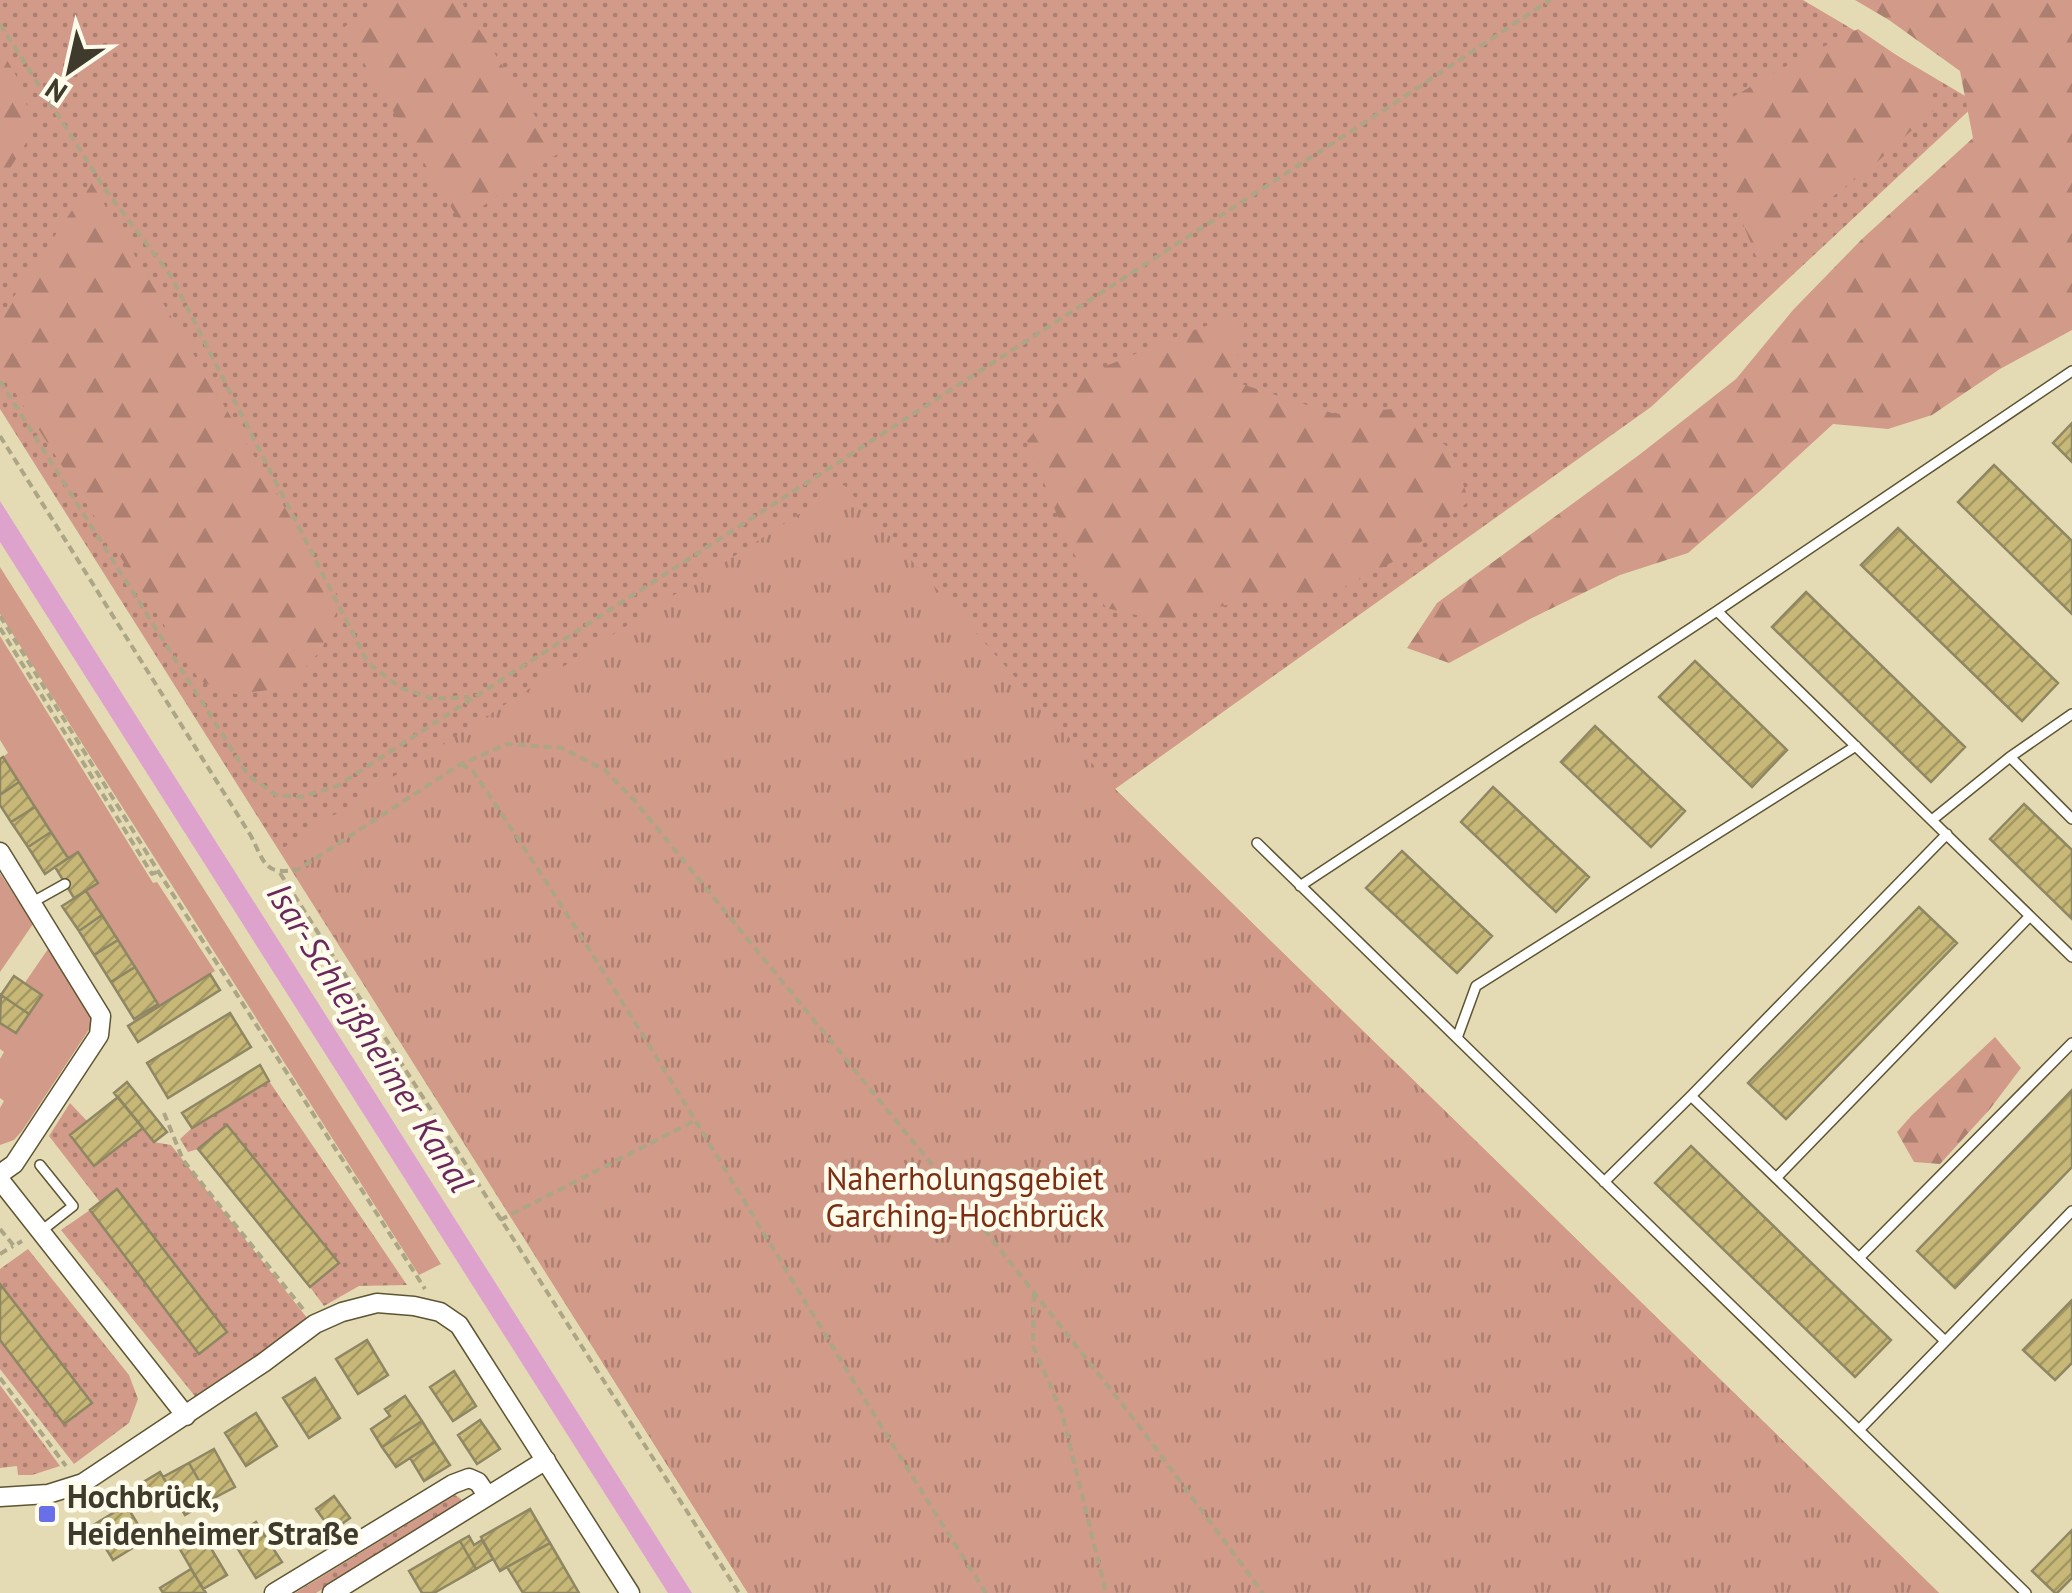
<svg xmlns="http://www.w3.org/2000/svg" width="2072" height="1593" font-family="'PT Sans',sans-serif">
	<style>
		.grass { fill: url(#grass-dots) }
		.forest { fill: url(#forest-firs) }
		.park { fill: url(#park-tufts) }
		.garden { fill: #d29a89 }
		.water { fill: #dda3cd }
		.building { fill: url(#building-hatch); stroke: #8f8763; stroke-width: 2.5 }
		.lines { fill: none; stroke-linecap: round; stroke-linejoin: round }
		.service-casing { stroke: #5d5532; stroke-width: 12 }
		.minor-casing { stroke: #5d5532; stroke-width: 21 }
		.path { stroke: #aca586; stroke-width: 4; stroke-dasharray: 8 5; stroke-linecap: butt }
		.service { stroke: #fff; stroke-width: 9 }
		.minor { stroke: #fff; stroke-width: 18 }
		.poi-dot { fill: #686fe8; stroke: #fffcec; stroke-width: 4 }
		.labels { text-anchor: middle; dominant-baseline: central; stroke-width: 9; stroke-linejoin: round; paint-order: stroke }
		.park-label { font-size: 32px; fill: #7c2d14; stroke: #fffcec }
		.poi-label { font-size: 32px; font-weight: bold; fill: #3f3b2c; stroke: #fffcec; text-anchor: start }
		.water-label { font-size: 35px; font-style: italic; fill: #6b285c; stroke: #fffcec }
	</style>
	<defs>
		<pattern id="grass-dots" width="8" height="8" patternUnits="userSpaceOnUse" patternTransform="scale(2.5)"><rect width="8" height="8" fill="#d29a89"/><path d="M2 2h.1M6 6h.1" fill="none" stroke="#ac7f70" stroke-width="1.8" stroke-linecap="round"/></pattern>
		<pattern id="forest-firs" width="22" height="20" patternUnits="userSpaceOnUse" patternTransform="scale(2.5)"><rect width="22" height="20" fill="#d29a89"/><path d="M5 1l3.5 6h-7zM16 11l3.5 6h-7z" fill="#ac7f70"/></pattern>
		<pattern id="park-tufts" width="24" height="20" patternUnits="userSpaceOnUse" patternTransform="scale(2.5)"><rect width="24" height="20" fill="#d29a89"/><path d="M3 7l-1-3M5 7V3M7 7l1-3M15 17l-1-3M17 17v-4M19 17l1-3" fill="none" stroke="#ac7f70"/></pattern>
		<pattern id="building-hatch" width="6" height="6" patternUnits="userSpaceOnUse" patternTransform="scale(2.5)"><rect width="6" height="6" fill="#c7b877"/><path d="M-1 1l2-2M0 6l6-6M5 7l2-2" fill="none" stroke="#a39762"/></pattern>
	</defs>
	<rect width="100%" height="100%" fill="#e4dbb4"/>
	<path class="grass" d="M0,0h1803l174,103 -326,304 -536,382 824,804h-1191l-748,-1184z
		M269,1081l138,204 -48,1 -35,20 -14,-19 28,-24 -110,-137 -30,23 -10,3 -8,-13 12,-11z
		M70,1103l17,18 -17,15 24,30 49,-38 11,14 17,3 140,178 -113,77 -137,-170 29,-20 109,143 27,-20 -108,-143 -18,12 -51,-66z
		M28,1249l101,126 9,24 -9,24 -55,41 -74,-95v-28l64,83 27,-20 -91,-120v-15z
		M0,1385l60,81 -28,9h-14l-1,-9 -17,2z
		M455,1495l6,4v6l-145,88h-21z"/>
	<path class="forest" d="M382,0h78l99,153 -99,69 -117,-194z
		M1855,0h217v330l-72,39 -68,46 -44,14 -55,-5 -73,67 -72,62 -68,22 -88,43 -83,45 -42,-15 30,-45 202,-148 97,-76 57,-69 69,-71 111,-101 -13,-67 -71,-51z
		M1858,29l72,49 3,33 -56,51 -79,62 -40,37 -27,-67v-96l57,-33z
		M0,48l22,38 11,46 -33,52z
		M91,182l250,420 -19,47 -35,39 -52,6 -35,-13 -200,-312v-52z
		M1246,314l-14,67 103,33 57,-5 59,40 18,52 -65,55 -82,43 -83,3 -77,19 -56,-13 -36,-61 -43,-106 52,-64 120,-49z
		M1995,1037l26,31 -31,41 -50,55 -26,-2 -17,-30 15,-17z"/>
	<path class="park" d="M844,485l271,304 824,804h-1191l-468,-743z"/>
	<path class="garden" d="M0,567l441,697 -22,11 -419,-661z
		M0,636l153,247 4,-1 58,89 -55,35 -74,-115 12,-8 -19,-30 -11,5 -65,-101 5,-4 -8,-13z
		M0,873l33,51 -33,48z
		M48,949l46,73 -72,109 -8,9 -14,5v-37l4,-7 -4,-3v-39l4,-7 -4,-3v-26l16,10 26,-37 -18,-12z"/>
	<path class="water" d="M0,501l692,1092h-24l-668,-1051z"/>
	<path class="building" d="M2072,423v39l-19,-19z
		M1994,465l78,76v73l-114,-112z
		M1898,528l160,155 -36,38 -161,-156z
		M1806,592l159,155 -34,35 -159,-155z
		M1695,661l92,89 -35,37 -93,-90z
		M1595,726l90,85 -34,36 -90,-85z
		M3,757l16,25 -19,13v-36z
		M19,782l16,25 -24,15 -11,-17v-10z
		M1493,787l96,90 -33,35 -95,-90z
		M2024,804l48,46v69l-82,-80z
		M35,807l16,25 -23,15 -17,-25z
		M51,832l17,26 -23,16 -17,-27z
		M1402,851l90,85 -35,37 -91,-85z
		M78,852l20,31 -24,15 -19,-31z
		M86,891l16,24 -23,16 -17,-25z
		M1919,907l38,36 -171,176 -38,-36z
		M102,915l16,25 -24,15 -15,-24z
		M118,940l17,27 -24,15 -17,-27z
		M135,967l23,37 -24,15 -23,-37z
		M210,974l10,16 -82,52 -10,-16z
		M14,976l28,19 -13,19 -28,-19z
		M1,995l28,19 -13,19 -16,-10z
		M230,1013l21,34 -83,51 -21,-35z
		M260,1065l9,16 -77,47 -10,-15z
		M127,1082l40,50 -13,10 -40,-49z
		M2072,1090v77l-117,121 -38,-37z
		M118,1097l25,31 -49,38 -24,-31z
		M227,1125l112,138 -29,24 -112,-138z
		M1691,1146l200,194 -36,37 -200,-194z
		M117,1189l110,143 -28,22 -109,-144z
		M0,1284l92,119 -28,21 -64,-84z
		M2072,1300v63l-17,17 -32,-30z
		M367,1340l21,35 -30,19 -22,-35z
		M454,1371l22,35 -23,15 -23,-34z
		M315,1378l25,40 -31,20 -26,-40z
		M405,1396l17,25 -40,26 -11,-18 19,-13 -5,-7z
		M256,1413l21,33 -31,20 -21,-33z
		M480,1420l20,29 -23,15 -19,-29z
		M422,1421l13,21 -39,25 -14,-20z
		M435,1442l15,23 -26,16 -14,-23z
		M214,1449l21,38 -25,13 -21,-37z
		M189,1463l21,37 -25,15 -22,-38z
		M160,1472l12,20 -21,12 -11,-20z
		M334,1496l16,22 -18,13 -16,-22z
		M126,1505l21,34 -34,21 -21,-34z
		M530,1509l20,34 -50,28 -19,-34z
		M256,1522l26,40 -26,16 -25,-40z
		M197,1525l30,50 -24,14 -29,-50z
		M2072,1530v48l-15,15h-2l-23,-22z
		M469,1536l5,9 8,-5 11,19 -17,10 -16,-28z
		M460,1541l16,28 -42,24h-12l-13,-22z
		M550,1543l29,50h-56l-16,-26z
		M191,1569l15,24h-43l-3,-5z"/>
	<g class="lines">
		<g class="service-casing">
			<path id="service" d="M1717,611l355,346
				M2010,757l62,62
				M1932,820l78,-63 62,-43
				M1257,843l769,750
				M1300,886l417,-275 355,-240
				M31,903l34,-19
				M1457,1038l19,-52 380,-240
				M1691,1096l254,245
				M40,1165l33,41 -33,26
				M1776,1178l254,-262
				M1604,1182l87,-86 256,-262
				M1859,1258l213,-215
				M1859,1430l213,-219"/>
		</g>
		<g class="minor-casing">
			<path id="minor" d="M0,852l101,164 -2,19 -85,129 -14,10
				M0,1180l186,236
				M0,1497l48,-3 35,-11 180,-120 52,-39 27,-12 35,-9 37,3 26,6 19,13 171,268
				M274,1593l179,-109 16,-6 9,4 9,13
				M332,1593l214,-133"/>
		</g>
		<path class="path" d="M0,24l105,165 66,87 197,387 33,25 33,11 35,-2
			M0,381l248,394 28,20 25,2 36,-11 1041,-672 172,-114
			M0,436l251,400c14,28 14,40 48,33l162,-105 46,-20 55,4 43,22 29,30 326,399 170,215 133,179
			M0,616l158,255 267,418
			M0,628l152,246 5,-2
			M461,764l12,7c181,268 338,550 513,822
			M280,873l459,720
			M164,1113l19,47 120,149
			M500,1220l196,-100
			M0,1229l14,17 8,-5
			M0,1254l13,-8
			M1034,1294l-1,52 29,67 44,180
			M0,1378l66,88"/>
		<use href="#service" class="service"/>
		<use href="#minor" class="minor"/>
	</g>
	<rect class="poi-dot" x="37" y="1504" width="20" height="20" rx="5"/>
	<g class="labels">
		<g class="park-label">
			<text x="965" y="1178">Naherholungsgebiet<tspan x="965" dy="37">Garching-Hochbrück</tspan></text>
		</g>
		<g class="poi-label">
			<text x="67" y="1496">Hochbrück,<tspan x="67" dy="37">Heidenheimer Straße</tspan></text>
		</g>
		<g class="water-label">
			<text transform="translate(371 1037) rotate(58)">Isar-Schleißheimer Kanal</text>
		</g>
	</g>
	<g transform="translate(70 70) rotate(214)" stroke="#fffcec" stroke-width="8" paint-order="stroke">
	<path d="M0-8L18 38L0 25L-18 38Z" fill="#3f3b2c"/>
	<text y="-15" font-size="28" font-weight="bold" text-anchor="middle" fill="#3f3b2c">N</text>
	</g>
</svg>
